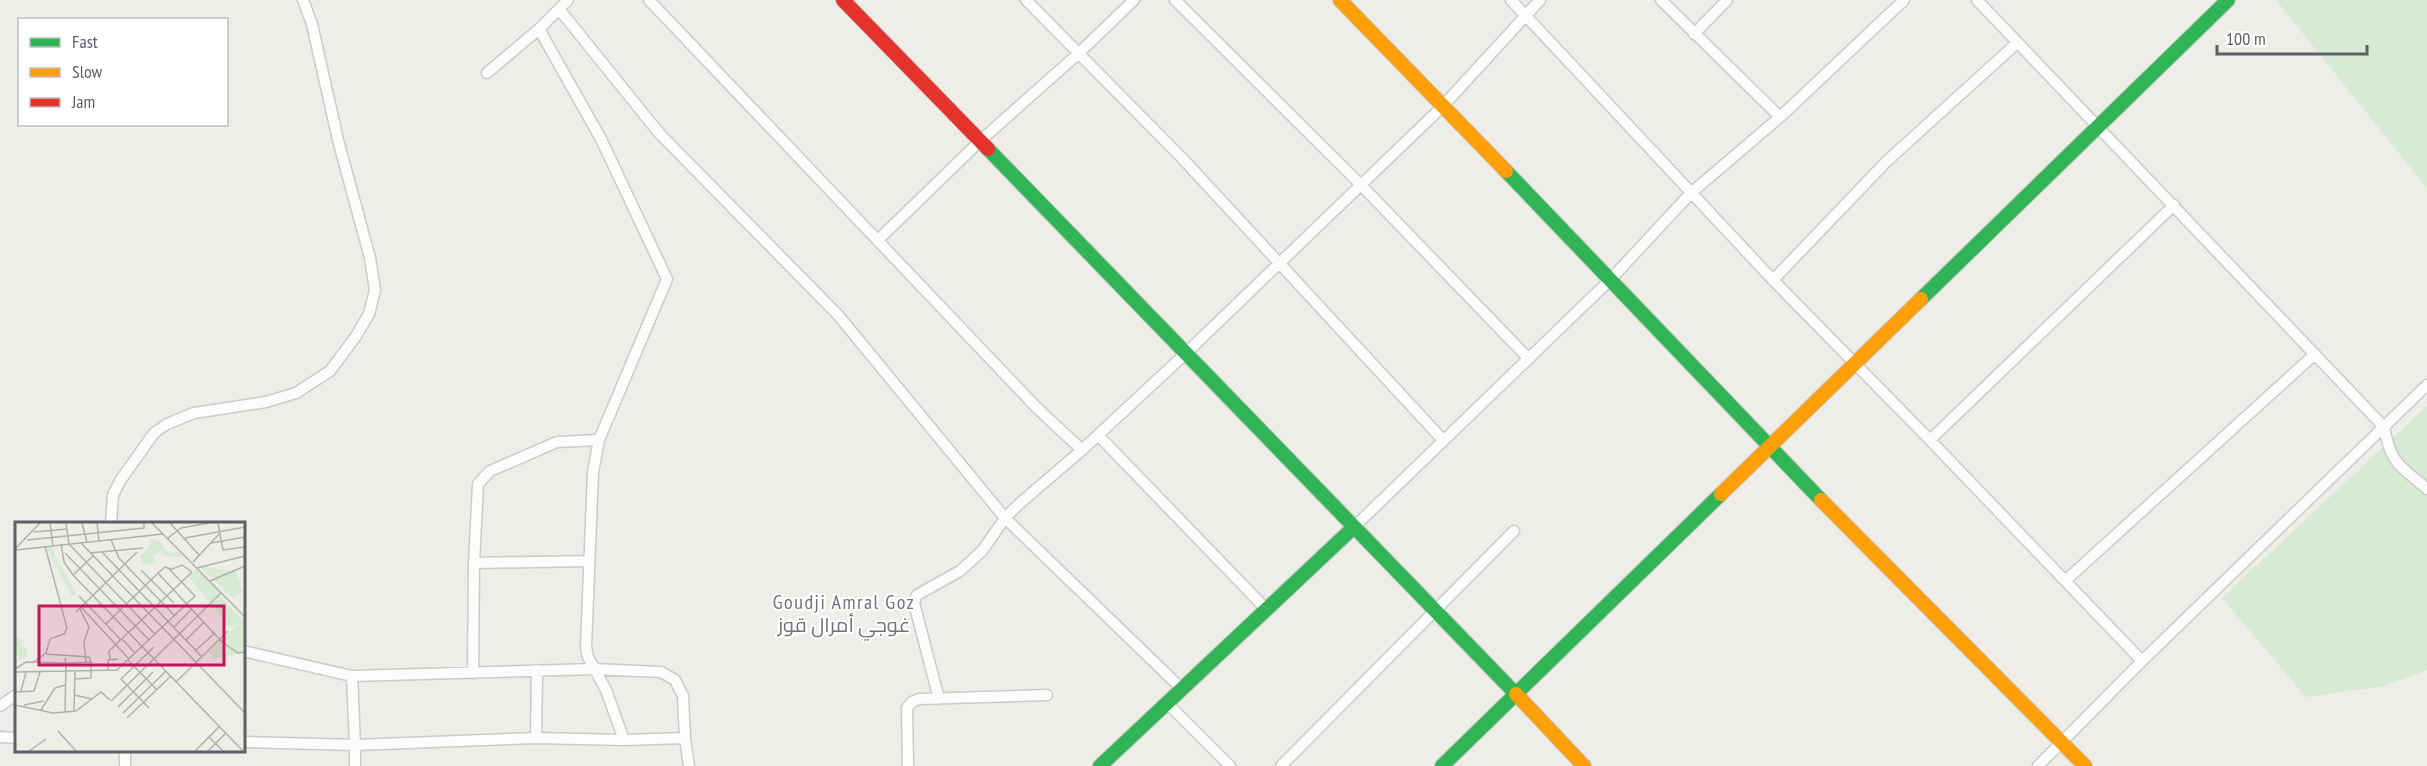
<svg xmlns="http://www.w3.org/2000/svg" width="2427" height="766" font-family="'PT Sans Narrow',Cairo,sans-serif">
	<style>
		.green { fill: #d6ead4 }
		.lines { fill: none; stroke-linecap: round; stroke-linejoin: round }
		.street-casing { stroke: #cbcbca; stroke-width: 13 }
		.fast-casing { stroke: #c9cac9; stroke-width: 16 }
		.slow-casing { stroke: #c9cac9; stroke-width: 16 }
		.jam-casing { stroke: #c9cac9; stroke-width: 16 }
		.street { stroke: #fcfcfc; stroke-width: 10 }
		.fast { stroke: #30b455; stroke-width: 14 }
		.slow { stroke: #ff9f0a; stroke-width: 14 }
		.jam { stroke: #e5322d; stroke-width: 14 }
		.labels { text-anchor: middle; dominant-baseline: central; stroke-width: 4.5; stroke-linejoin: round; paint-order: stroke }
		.neighbourhood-label { font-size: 20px; letter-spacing: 1.5px; fill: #6e7379; stroke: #fff }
		.inset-road { fill: none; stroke: #b0b1b0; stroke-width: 1.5 }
		.view { fill: #c2185b; fill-opacity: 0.15; stroke: #c2185b; stroke-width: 3 }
		.inset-edge { fill: none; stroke: #5d6167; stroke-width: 3 }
	</style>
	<rect width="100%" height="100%" fill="#eeede8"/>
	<path class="green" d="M2276,0h151v188z
		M2427,406v264l-44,16 -77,11 -84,-99z"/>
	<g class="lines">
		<g class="street-casing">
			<path id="street" d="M649,0l387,407 46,43
				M1026,0l156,158 260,281
				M1175,0l185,184 169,175
				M1511,0l262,280 157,160 212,221
				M1661,0l119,117
				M1977,0l407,427c7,37 15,38 43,62
				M559,9l100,124 179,182 167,203 177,171
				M539,29l62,110 66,140 -68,161 -6,32 -7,175 2,10 18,33 18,50
				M1694,34l33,-34
				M487,73l52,-44 29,-29
				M878,240l102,-99 99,-88 55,-53
				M1773,280l114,-119 130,-118
				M1098,435l168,174
				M1930,440l244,-235
				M111,523l2,-28 7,-14 34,-48 13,-9 27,-11 72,-11 30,-9 34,-22 26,-35 13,-22 6,-24 -5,-32 -32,-118 -26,-116 -9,-24
				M1354,527l257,-248 80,-86 89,-76 124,-117
				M474,563l4,-79 12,-13 67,-29 42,-2
				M2065,581l250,-227
				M243,651l109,25 242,-7 67,3 14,8 8,16 2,42
				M473,673l1,-110 115,-2
				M352,676l3,69 181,-7 88,2 61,-2 4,28
				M939,699l-25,-96 3,-8 43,-24 22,-20 23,-33 14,-14 63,-54 103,-96 258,-248 97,-106
				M1167,703l63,63
				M0,706l16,-11
				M0,737l16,1
				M536,738l1,-68
				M243,742l112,3v21
				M125,750v16
				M908,766l-1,-58 5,-6 7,-3 128,-4
				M1281,766l233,-235
				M2038,766l104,-105 285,-276"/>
		</g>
		<g class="fast-casing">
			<path id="fast" d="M988,149l528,545
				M1506,171l315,329
				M1921,299l307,-299
				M1100,766l254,-239
				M1442,766l279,-272"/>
		</g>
		<g class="slow-casing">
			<path id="slow" d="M1340,0l166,171
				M1721,494l200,-195
				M1821,500l264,266
				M1516,694l68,72"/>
		</g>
		<g class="jam-casing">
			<path id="jam" d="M843,0l145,149"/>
		</g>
		<use href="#street" class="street"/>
		<use href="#fast" class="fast"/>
		<use href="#slow" class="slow"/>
		<use href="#jam" class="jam"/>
	</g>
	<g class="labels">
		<g class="neighbourhood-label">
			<text x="844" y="602">Goudji Amral Goz<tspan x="844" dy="23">غوجي أمرال قوز</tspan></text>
		</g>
	</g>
	<g transform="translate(15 522)">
		<rect width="230" height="230" fill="#eeede8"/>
		<path d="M135,17l8,1 11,13 10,-1 4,5h-15l-8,-6 -7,5 3,8 -14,1 -2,-9 10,-11zM37,24l4,13 21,35 -5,2 -25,-47zM183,43l38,7 7,20 -10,6zM181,47l25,24 -11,10 -21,-26zM205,74l24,25v32l-30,6 -6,-7 32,-30 -10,6 -19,-23zM0,115l9,4 -3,2 7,9 -1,6 -7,2 -5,-8z" fill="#d6ead4"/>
		<path class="inset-road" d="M35,1l3,23M51,1l3,21 86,90M67,1l5,19M82,1l2,18M137,1l93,94M155,1l29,32M203,1l5,27 22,-3M19,10l33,-3M153,16l13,-10 28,-5M170,16l60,-11M12,18l117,-12v-5M96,18l8,18 55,57M65,20l165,171M196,21l34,-6M46,22l3,18 9,13 170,176M0,27l25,-26M1,28l147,-16M86,29l101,106M50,31l84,87M75,31l53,-5M178,40l27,-29M182,46l48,-12M156,47l-6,-2 -7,6 64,69 16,11 7,-1M126,48l33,33M58,53l20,-19M195,59l35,-15M64,74l42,44M66,85l48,52M65,87l9,18 -5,15 2,21M61,90l61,-60M91,102l52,-51M159,105l18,-18M107,117l13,14M171,118l18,-18M181,128l19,-17M31,132l43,3 2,5M50,136l1,5 25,-1v16l-16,1M95,137l-1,-8 83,-79M113,138l29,30M19,140l12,-9 4,-14 14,-5 3,-6 -22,-82M0,147l11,-7 40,1 -1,48M93,149v-11l10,-1M0,150l102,-2 78,-74 -25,-26 12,-5 10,7M161,160l52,-51M6,169l5,-19M0,170l19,-1 6,-19M59,173l18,4M96,179l110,-108M0,183l38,8 23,-2 25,-19 9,8M9,183l20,-4M103,185l35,-35M134,186l-28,-29 33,-32M26,188l14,-22 10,-3M59,190l1,-41M108,191l43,-42M112,196l44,-42M43,209l18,20M194,215l14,14M14,229l17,-12M180,229l25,-25M193,229l18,-18"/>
		<path class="view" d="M24,84h185v59h-185z"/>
		<rect width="230" height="230" class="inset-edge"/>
	</g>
	<rect x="18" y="18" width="210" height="108" fill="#ffffff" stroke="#bec0c2" stroke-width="1.5"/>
	<rect x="30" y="38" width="30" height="9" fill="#30b455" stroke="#bec0c2" stroke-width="1.5"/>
	<text x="72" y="48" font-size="18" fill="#5d6167">Fast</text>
	<rect x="30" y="68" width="30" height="9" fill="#ff9f0a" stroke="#bec0c2" stroke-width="1.5"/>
	<text x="72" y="78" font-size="18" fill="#5d6167">Slow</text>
	<rect x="30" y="98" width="30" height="9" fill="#e5322d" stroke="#bec0c2" stroke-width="1.5"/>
	<text x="72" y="108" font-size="18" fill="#5d6167">Jam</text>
	<path d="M2217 45v9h150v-9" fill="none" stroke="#5d6167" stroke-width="3"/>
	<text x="2226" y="45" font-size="18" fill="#5d6167" stroke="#ffffff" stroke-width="4.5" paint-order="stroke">100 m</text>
</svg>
